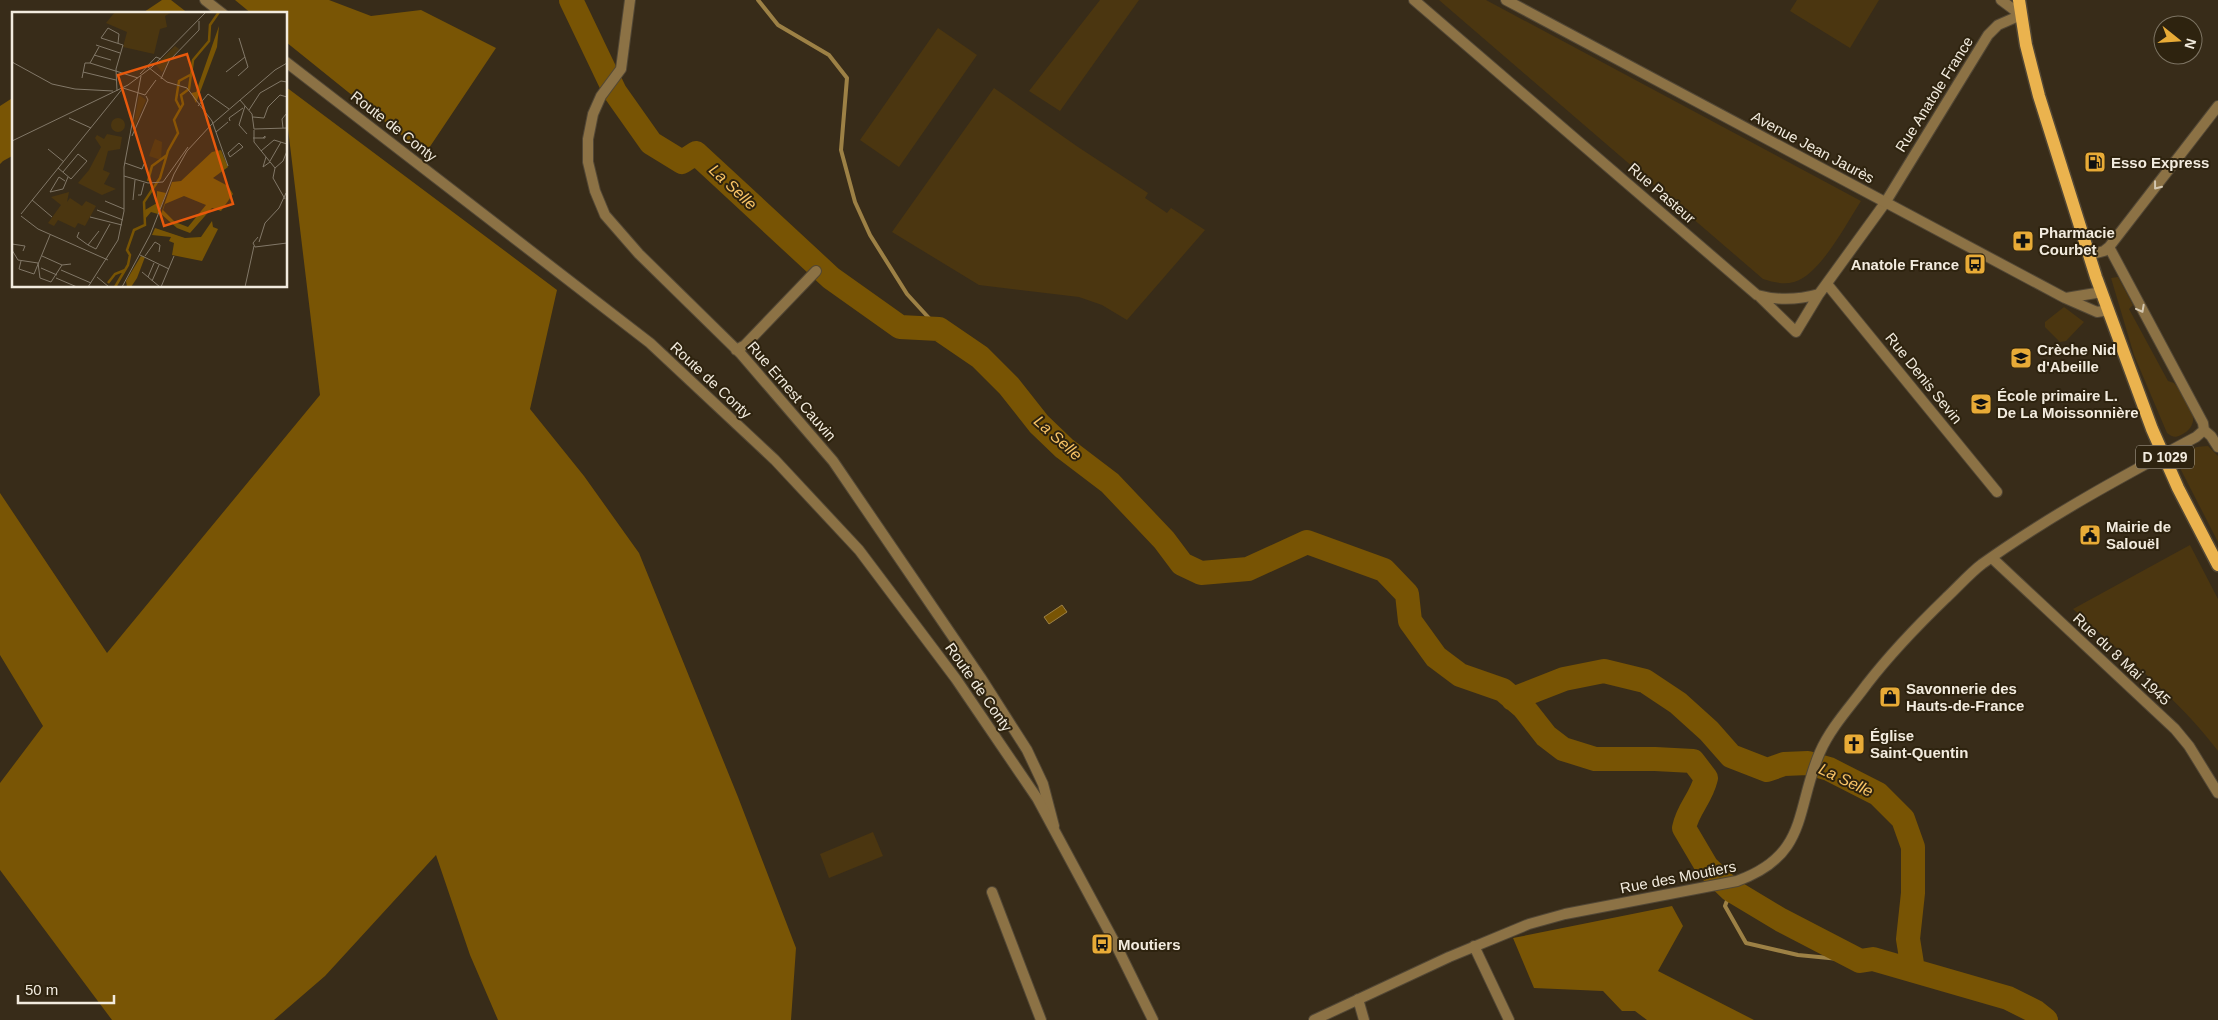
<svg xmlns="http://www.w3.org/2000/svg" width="2218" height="1020" font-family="Arial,sans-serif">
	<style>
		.green { fill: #4b3610 }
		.forest { fill: #795505 }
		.water { fill: #785404; stroke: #9d8145 }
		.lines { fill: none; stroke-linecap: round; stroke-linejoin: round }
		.stream { stroke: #9d8145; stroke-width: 4 }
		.river { stroke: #785404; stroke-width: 24 }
		.minor-casing { stroke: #524735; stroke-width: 12 }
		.tertiary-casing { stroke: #524735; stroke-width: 12 }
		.primary-casing { stroke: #524735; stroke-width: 15 }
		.minor { stroke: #8c7245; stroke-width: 10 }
		.tertiary { stroke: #8c7245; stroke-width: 10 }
		.primary { stroke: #ebb34e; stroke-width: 12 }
		.oneway { stroke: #d3c7b0 }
		.labels { text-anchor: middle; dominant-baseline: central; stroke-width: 4; stroke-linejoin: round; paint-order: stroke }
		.shield { fill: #2e230f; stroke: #b7afa0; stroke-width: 1 }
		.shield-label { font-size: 14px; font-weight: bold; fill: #f2ebde }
		.street-label { font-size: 15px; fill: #f2ebde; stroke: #2e230f }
		.poi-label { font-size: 15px; font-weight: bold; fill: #f2ebde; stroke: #2e230f; text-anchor: start }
		.water-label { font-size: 16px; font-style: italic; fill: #f8c365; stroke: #2e230f }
		.inset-river { fill: none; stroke: #785404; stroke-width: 2.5 }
		.inset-road { fill: none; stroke: #827868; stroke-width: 1 }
		.view { fill: #e8590c; fill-opacity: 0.15; stroke: #e8590c; stroke-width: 2.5 }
		.inset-edge { fill: none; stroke: #f2ebde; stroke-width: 2.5 }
	</style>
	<rect width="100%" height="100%" fill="#382c19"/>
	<path class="green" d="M1100,0h39l-79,111 -31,-20z
		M1439,0h47l375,201c-15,23 -41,74 -67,81 -11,3 -21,0 -31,-3z
		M1797,0h82l-29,48 -60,-37z
		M938,28l39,27 -78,112 -39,-27z
		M994,88l84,59 70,46 -3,5 22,15 4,-5 34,22 -78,90 -25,-15 -23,-8 -100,-12 -87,-53z
		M2118,277l15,28 -4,4 39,72 6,2c11,15 33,39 7,52 -6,3 -9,2 -14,-2l-33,-78 -23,-77z
		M2064,307l20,15 -18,19 -6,1 -15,-15v-5z
		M2208,446l10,10v86l-37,-72c0,-20 9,-23 27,-24z
		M2190,545l28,54v152c-40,-53 -96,-97 -145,-142z
		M873,832l10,24 -54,22 -9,-24z"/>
	<path class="forest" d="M162,0h9l18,14h-48z
		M235,0h94l42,16 50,-6 75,38 -71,106 -139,-112v-28h-34z
		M286,87l271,203 -27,119 54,67 55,77 99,244 58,151 -5,72h-293l-28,-65 -34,-100 -111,121 -51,44h-162l-112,-150v-87l43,-57 -43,-71v-162l107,160 213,-258 -34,-283z
		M14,97v58l-11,6 -3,3v-58z
		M1672,906l11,20 -25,45 96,49h-107l-12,-9h-13l-19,-20 -69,-3 -21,-50z"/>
	<path class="water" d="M1062,605l5,7 -18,12 -5,-7z"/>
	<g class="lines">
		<path class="stream" d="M758,0l20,25 51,30 18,23 -6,72 14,52 15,33 37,59 32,35
			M1731,890l-6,16 21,37 52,12 62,6"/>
		<path class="river" d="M571,0l44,92 36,51 31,19 14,-9 135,125 69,49 39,2 41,28 29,29 30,38 25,24 46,35 54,57 18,24 19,9 47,-4 59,-27 77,28 23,24 3,27 26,36 24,18 43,15 21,18 22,28 17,13 32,10h60l38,2 13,17c-5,21 -18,30 -22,50l23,39 24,23 50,30 79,41 13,-2 135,39 28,14 10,8
			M1513,699l51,-20 40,-8 41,10 33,22 31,28 22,25 36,14 17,-6 24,-1 21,6 49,25 25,25 10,28v46l-5,46 5,31"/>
		<g class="minor-casing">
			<path id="minor" d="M630,0l-9,69 -20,27 -8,18 -5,25v23l7,29 10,24 34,39 102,100 92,107 148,217 46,72 16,34 11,42
				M1414,0l343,295c22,6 41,5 62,-1l66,-91 103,-168 10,-10 23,-10
				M2109,247l94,176 1,7 7,6 7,11
				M2089,255l15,-4 5,-4 109,-141
				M1827,284l170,208
				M1760,297l36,35 23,-38
				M736,350l9,-5 71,-74
				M1992,558l183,171 14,17 29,47
				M992,892l49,128
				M1474,946l35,74
				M1358,999l6,21
				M1314,1020l135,-63 80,-33 36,-10 172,-33c72,-26 58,-71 83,-129 11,-25 31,-46 47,-68 24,-31 51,-59 79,-86 12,-11 23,-24 36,-34 67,-48 141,-88 214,-127l8,-7"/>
		</g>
		<g class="tertiary-casing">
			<path id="tertiary" d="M205,0l18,14
				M1506,0l559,298 32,14 12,-2
				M2001,0l20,15
				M286,62l364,281 125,117 84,90 97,129 81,119 77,143 39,79
				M2066,298l36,-6"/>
		</g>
		<g class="primary-casing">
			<path id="primary" d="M2019,0l7,45 13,51 57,181 56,152 26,59 40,77"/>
		</g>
		<use href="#minor" class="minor"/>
		<use href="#tertiary" class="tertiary"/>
		<use href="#primary" class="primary"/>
	</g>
	<defs><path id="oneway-chevron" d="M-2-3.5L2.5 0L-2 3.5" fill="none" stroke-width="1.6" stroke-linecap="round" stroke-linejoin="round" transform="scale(1.25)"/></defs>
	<g class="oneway">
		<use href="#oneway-chevron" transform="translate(2157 186) rotate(128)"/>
		<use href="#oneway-chevron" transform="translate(2141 309) rotate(62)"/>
	</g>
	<defs>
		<g id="fuel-square" transform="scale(1.125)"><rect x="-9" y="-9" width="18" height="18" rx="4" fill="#e8ab37" stroke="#2e230f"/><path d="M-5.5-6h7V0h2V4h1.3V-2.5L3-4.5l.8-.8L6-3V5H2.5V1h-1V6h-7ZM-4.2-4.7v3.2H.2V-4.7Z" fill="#111"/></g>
		<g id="pharmacy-square" transform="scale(1.125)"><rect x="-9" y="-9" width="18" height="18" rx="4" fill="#e8ab37" stroke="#2e230f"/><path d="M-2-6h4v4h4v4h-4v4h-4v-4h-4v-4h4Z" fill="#111"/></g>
		<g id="bus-square" transform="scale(1.125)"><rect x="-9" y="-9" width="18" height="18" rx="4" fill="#e8ab37" stroke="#2e230f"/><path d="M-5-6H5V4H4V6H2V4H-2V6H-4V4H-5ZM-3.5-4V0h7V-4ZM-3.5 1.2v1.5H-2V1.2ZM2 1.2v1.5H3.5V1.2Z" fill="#111"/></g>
		<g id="school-square" transform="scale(1.125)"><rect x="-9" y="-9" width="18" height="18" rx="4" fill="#e8ab37" stroke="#2e230f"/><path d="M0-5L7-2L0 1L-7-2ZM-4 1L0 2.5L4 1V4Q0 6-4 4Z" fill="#111"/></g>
		<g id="civic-square" transform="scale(1.125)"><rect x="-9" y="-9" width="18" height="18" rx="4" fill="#e8ab37" stroke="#2e230f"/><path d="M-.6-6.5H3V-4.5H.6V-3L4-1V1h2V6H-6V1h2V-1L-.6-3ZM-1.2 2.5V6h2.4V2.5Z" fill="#111"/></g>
		<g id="shop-square" transform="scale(1.125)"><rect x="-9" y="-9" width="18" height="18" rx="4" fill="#e8ab37" stroke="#2e230f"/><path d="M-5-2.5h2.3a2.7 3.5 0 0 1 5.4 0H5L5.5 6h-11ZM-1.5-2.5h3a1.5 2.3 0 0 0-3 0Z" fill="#111"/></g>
		<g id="church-square" transform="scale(1.125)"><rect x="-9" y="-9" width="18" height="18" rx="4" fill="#e8ab37" stroke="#2e230f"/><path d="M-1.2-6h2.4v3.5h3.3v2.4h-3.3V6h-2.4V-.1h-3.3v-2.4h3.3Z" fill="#111"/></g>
	</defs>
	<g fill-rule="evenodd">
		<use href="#fuel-square" x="2095" y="162"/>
		<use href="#pharmacy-square" x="2023" y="241"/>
		<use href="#bus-square" x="1975" y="264"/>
		<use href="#school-square" x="2021" y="358"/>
		<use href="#school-square" x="1981" y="404"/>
		<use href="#civic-square" x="2090" y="535"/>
		<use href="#shop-square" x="1890" y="697"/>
		<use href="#church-square" x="1854" y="744"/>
		<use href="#bus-square" x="1102" y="944"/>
	</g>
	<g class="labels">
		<rect class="shield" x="2136" y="445.5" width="58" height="23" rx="4"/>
		<g class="shield-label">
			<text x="2165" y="457">D 1029</text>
		</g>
		<g class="street-label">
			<text transform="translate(1934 94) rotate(-58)">Rue Anatole France</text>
			<text transform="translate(394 126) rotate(38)">Route de Conty</text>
			<text transform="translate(1813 147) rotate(28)">Avenue Jean Jaurès</text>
			<text transform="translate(1662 193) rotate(41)">Rue Pasteur</text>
			<text transform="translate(1924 378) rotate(51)">Rue Denis Sevin</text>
			<text transform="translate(711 380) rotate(43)">Route de Conty</text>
			<text transform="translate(792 391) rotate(49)">Rue Ernest Cauvin</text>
			<text transform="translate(2122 659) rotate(43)">Rue du 8 Mai 1945</text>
			<text transform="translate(979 687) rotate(55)">Route de Conty</text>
			<text transform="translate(1678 877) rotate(-11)">Rue des Moutiers</text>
		</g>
		<g class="poi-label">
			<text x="2111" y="162">Esso Express</text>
			<text x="2039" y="232">Pharmacie<tspan x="2039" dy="17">Courbet</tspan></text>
			<text x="1959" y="264" text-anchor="end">Anatole France</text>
			<text x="2037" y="349">Crèche Nid<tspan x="2037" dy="17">d'Abeille</tspan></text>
			<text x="1997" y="395">École primaire L.<tspan x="1997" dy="17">De La Moissonnière</tspan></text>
			<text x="2106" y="526">Mairie de<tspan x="2106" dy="17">Salouël</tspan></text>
			<text x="1906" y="688">Savonnerie des<tspan x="1906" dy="17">Hauts-de-France</tspan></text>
			<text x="1870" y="735">Église<tspan x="1870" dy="17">Saint-Quentin</tspan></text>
			<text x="1118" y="944">Moutiers</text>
		</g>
		<g class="water-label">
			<text transform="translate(733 187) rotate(43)">La Selle</text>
			<text transform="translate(1058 438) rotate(42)">La Selle</text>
			<text transform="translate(1846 780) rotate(25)">La Selle</text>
		</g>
	</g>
	<g transform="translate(12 12)">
		<rect width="275" height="275" fill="#382c19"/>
		<path d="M103,0h57l-7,4 2,11 -7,2 -6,25 -31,-7 4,-15 -21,-9zM163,34l4,3 -17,23 -6,-7zM127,83l7,5 -14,33zM99 113a7 7 0 1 1 14 0a7 7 0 1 1-14 0ZM95,122l15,3 -2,12 -12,2 -5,19 7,3 -6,11 12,5 -14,6 -24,-12 11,-13 12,-23 -6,-9 2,-3 7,4zM143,127l7,3 -1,18 -12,-4zM57,180l-2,10 3,-4 12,8 4,-5 10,5 -11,20 -7,-3 -3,5 -17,-8 -4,6 -6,-3 13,-18 -10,-8z" fill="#4b3610"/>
		<path d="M207,14l-2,21 -21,56 -5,-10 5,-1zM209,138l7,17 -15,11 15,8 5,8 -12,17 -9,-3 -22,25 -13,-5 -16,-14 11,-32 9,-1 31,-29zM172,184l22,9 -18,22 -13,-5 -12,-12 2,-6zM145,179l9,2 -8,21 -7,-2 -6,7v-9l12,-7zM200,209l1,6 5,2 -16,32 -30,-6 2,-12 -5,-2 2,-4 -19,-2 3,-7 30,10 16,-1zM129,244l4,1 -8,21 -6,9h-4l-1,-6z" fill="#795505" fill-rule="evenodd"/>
		<path class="inset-river" d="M168,96l-4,-8 3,-19 11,-6M136,169l4,-15 15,-11M96,271l7,-9 10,-4M103,275l13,-22 2,-10 -3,-5 7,-20 11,-5 -1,-23 16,-24 8,-27 10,-18 -4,-13 9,-16 -2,-9 8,-6 4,-29 16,-19 1,-16 9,-13"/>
		<path class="inset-road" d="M84,33l24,8M87,35l-9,16 48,15M82,43l17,5M0,50l40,22 23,5 38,2M136,55l19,15 20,6 25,33 16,45M71,60l33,8M214,60l19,-15M128,62l16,-17 5,2M226,64l10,-9 -9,-29M70,66l3,-15h5M149,67l8,-18 30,-31v-9M105,79l-1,-22 7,-24 -22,-7 7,-10 11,6 -1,9M133,83l11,-15M228,88l12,14 2,15 33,-1M186,94l10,-12 21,15M233,94l-6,19 8,9M237,98l11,-17 21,-12 6,1M241,105l11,1 4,-11 12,-12 7,2M57,106l22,10M218,109l-1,-3 14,-10M271,116l-1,-9 5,-6M242,118v12l21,26M204,120l12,-10M120,124l16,-36 -2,-4M241,126h12v-2l-2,2M0,129l116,-56 24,-18 54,-55M227,131l4,4 -13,10 -2,-4zM36,137l16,13M249,139l13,-11 13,4M254,145l-3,10 7,-5M258,149l11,-19M113,151l17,6 2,-5M46,156l13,11 16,-18 -9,-7 -15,18M112,164l24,7 15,-1 25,-35M53,169l-6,-4 -9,15 13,-3 5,-12M126,183h3l3,-12M273,187l-12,-21 2,-10 8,-7 4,-10M20,188l20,17M121,188l2,-20M93,189l19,8M85,198l26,10M9,202l102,-126 22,7M9,204l17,13 70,31M78,205l32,8M87,219l-11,14 8,4 14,-25M67,220l-2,5 11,8M246,225l-5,6 2,4 32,-4M247,230l6,-19 14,-15 7,-15M0,232l13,2 -2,5M0,238l6,10 20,3M128,243l29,14M30,244l20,9 9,-1M133,244l10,-14 5,3 -1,7M9,249l-2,8 15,5 16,-39M26,251l2,15 11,4 11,-17M29,256l16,7M49,258l30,13M130,260l18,15M85,265l12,10M136,265l6,-14M44,266l21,9M140,269l7,-16M76,275l30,-47 6,-29v-44l17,-91M110,275l28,-52 24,-61 13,-23 24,-26 64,-55 12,-7M149,275l13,-31M233,275l9,-41"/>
		<path class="view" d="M175,42l46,150 -69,22 -46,-151z"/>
		<rect width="275" height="275" class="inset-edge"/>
	</g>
	<g transform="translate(2178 40) rotate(107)"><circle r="24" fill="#2e230f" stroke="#7c7362"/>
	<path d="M0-4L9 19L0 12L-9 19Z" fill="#e8ab37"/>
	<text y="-8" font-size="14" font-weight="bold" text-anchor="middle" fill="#f2ebde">N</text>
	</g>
	<path d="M18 995v8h96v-8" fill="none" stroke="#f2ebde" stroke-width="2.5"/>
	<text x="25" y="995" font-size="15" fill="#f2ebde" stroke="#2e230f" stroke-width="4" paint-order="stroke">50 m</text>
</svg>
